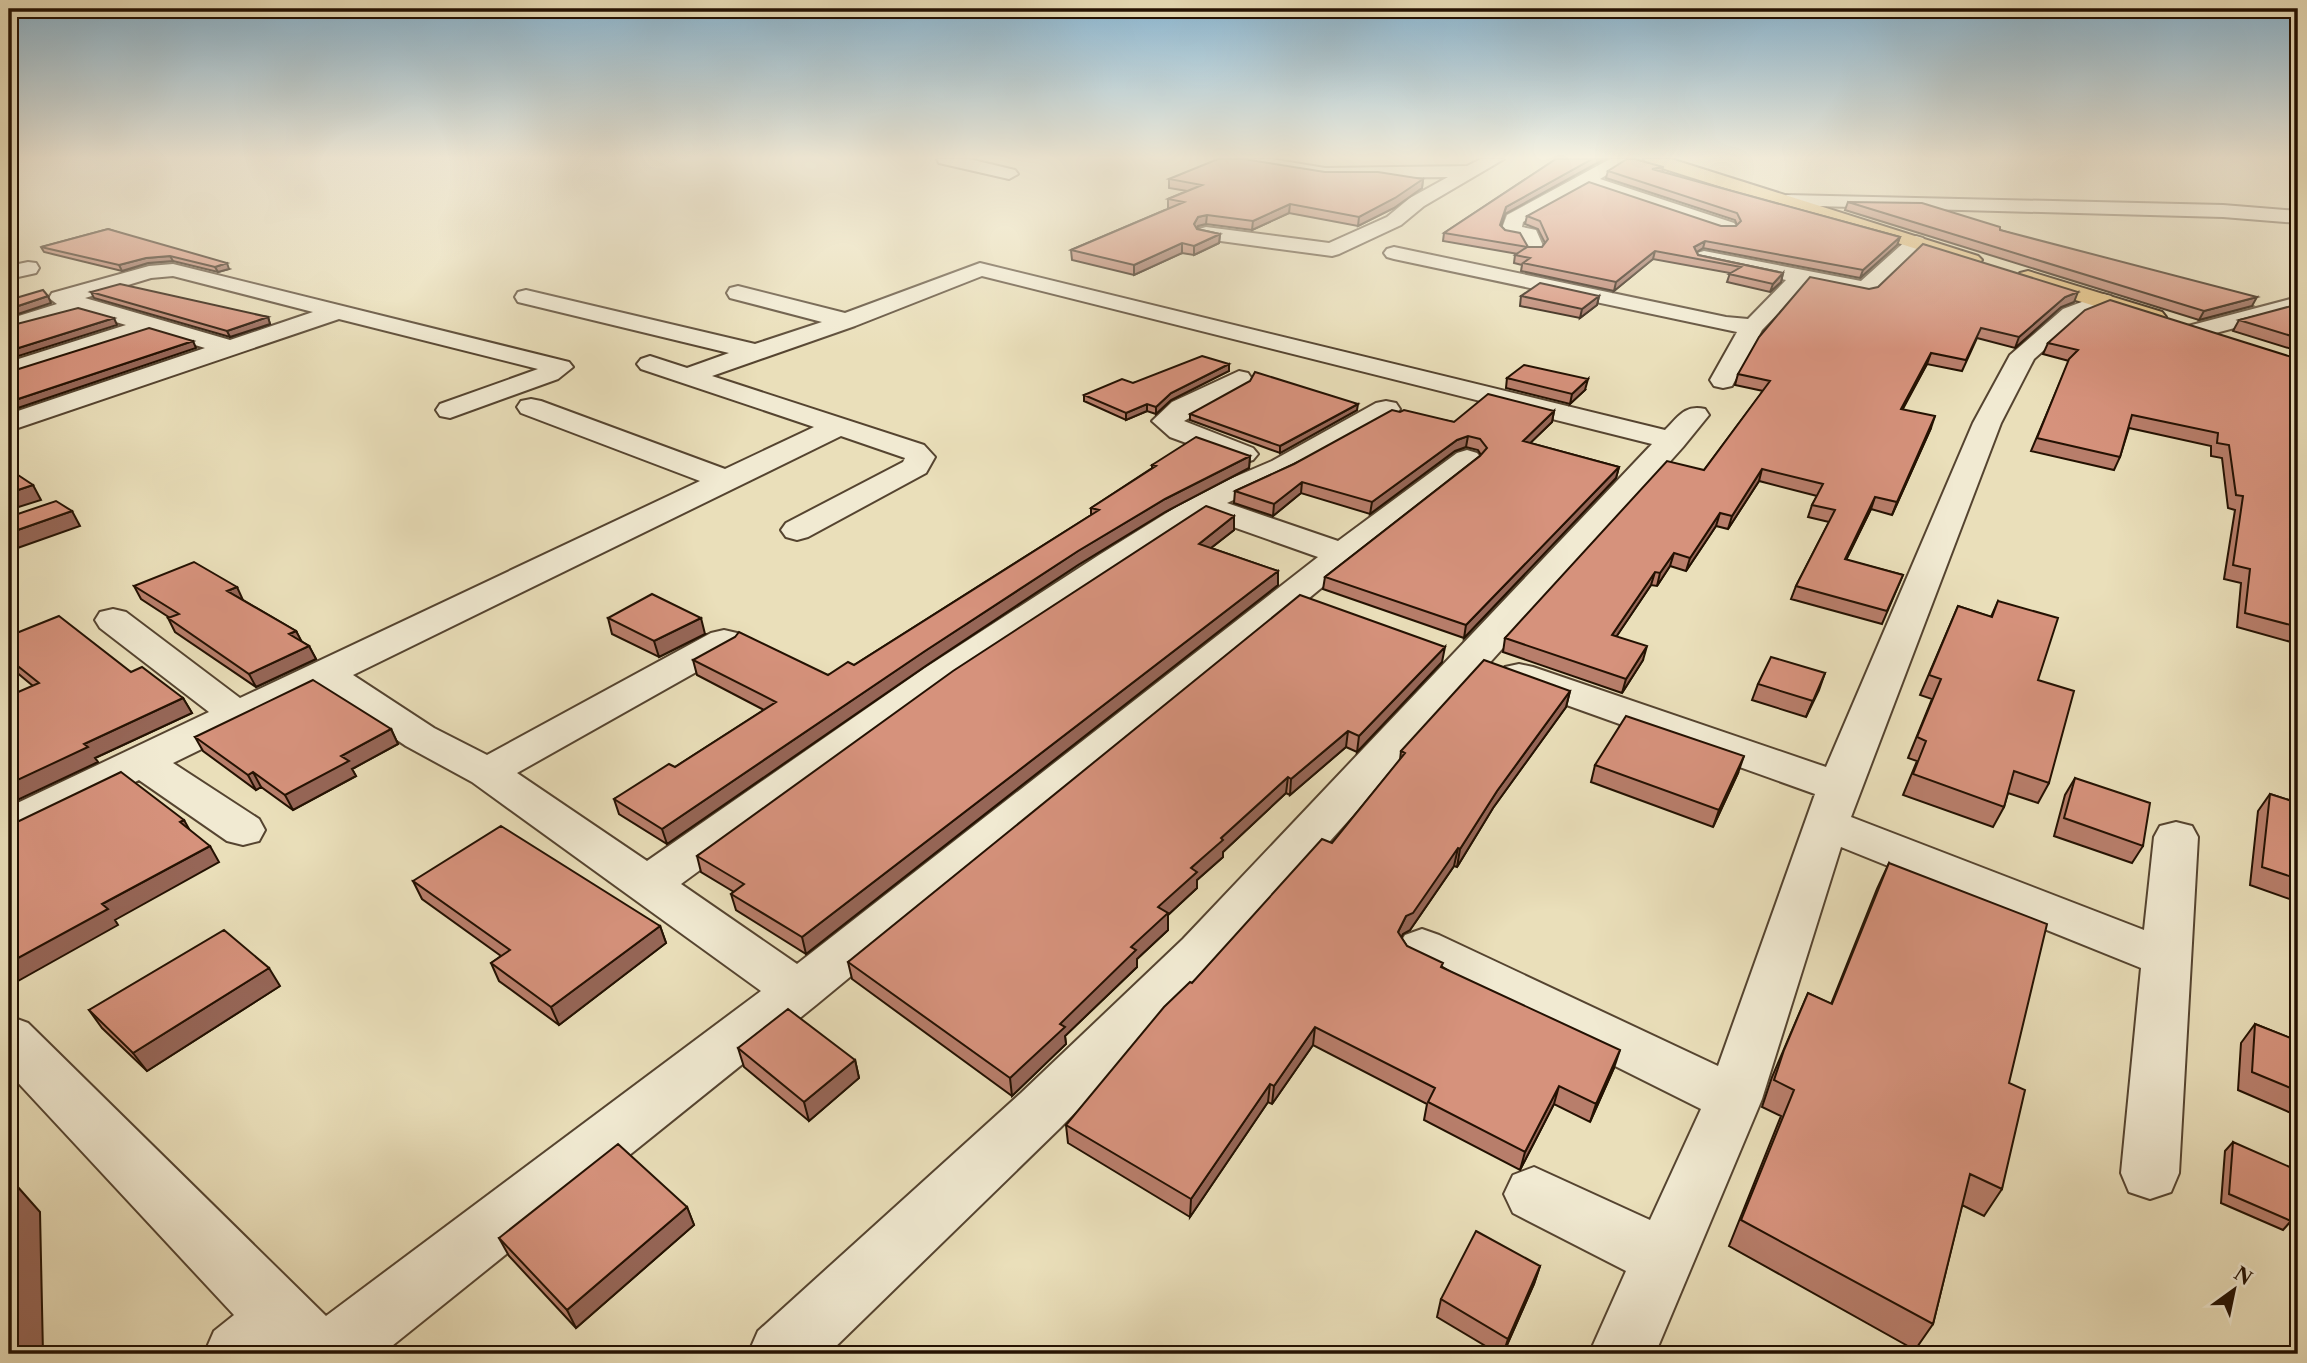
<svg xmlns="http://www.w3.org/2000/svg" width="2307" height="1363" font-family="'Libre Caslon Text',serif">
	<style>
		.lines { fill: none; stroke-linecap: round; stroke-linejoin: round }
		.minor-casing { stroke: #554430; stroke-width: 4 }
		.major-casing { stroke: #231102; stroke-width: 4 }
		.minor { fill: #f1ead2; fill-rule: evenodd }
		.major { fill: #e5c07d; fill-rule: evenodd }
		.wall { fill: #b87e6b; stroke: #231102; stroke-width: 2 }
		.shaded-wall { fill: #966657; stroke: #231102; stroke-width: 2 }
		.building { fill: #d6927c; stroke: #231102; stroke-width: 2 }
	</style>
	<rect width="100%" height="100%" fill="#eadfba"/>
	<filter id="stains"><feTurbulence type="fractalNoise" baseFrequency=".00286" numOctaves="4"/><feColorMatrix values="0 0 0 0 .2 0 0 0 0 .09 0 0 0 0 .02 0 0 0 .5 -.17"/></filter>
	<radialGradient id="worn" r=".72"><stop offset=".6" stop-color="#630" stop-opacity="0"/><stop offset="1" stop-color="#630" stop-opacity=".3"/></radialGradient>
	<g class="lines">
		<g class="minor-casing">
			<path id="minor" d="M937,159h32l46,11 3,4 -9,5 -70,-16z
				M1227,159h44l54,9 142,-2 14,-7h23l-80,47 -23,19 -62,29 -7,2 -126,-17 -7,-2 -3,-4 3,-4 7,-2 123,16 58,-26 23,-19 38,-21 -123,1 -90,-14z
				M1610,159h22l-32,20 134,44 3,4 -3,4h-14l-133,-45 -64,36 -1,5 14,3 8,18 -3,4h-14l-6,-13 -17,-4 -3,-4 6,-16z
				M1787,195l436,10 75,6v12l-75,-6 -443,-12 -2,-4z
				M1916,236l7,2 3,4 -3,4 -49,48 -8,2 -60,-12 -44,46 -30,56 -9,2 -9,-2 -4,-6 27,-48 -343,-73 -7,-2 -3,-4 3,-4 7,-2 332,70 22,2 38,-39 -89,-19 -3,-4 3,-4 7,-2 157,30 48,-43z
				M28,262l8,1 3,5 -3,5 -27,6v-13z
				M980,263l685,167c13,-13 20,-26 40,-21l4,6 -26,32 -464,518 -158,162 -233,227h-80l10,-23 263,-238 162,-154 469,-495 -670,-168 -127,50 -143,50 212,69 11,12 -9,16 -118,64 -11,3 -11,-3 -5,-7 5,-7 117,-61 2,-4 -64,-22 -488,239 81,53 53,27 224,-122 13,-3 13,3 5,8 -5,8 -220,124 130,88 278,-193 174,-113 103,-64 70,-30 104,-58 10,-2 10,2 4,6 -4,6 -104,58 -65,30 111,38 119,-88 10,-3 10,3 5,6 -5,6 -123,96 -538,444 -434,349h-178l10,-23 20,-16 -225,-242v-57l19,7 298,293 435,-325 -289,-209 -66,-36 -83,-56 -150,73 86,56 6,11 -6,11 -16,4 -16,-4 -88,-61 -114,56 -16,4v-33l200,-95 -109,-84 -5,-8 5,-8 13,-3 13,3 114,86 460,-217 -179,-68 -4,-6 4,-6 10,-2 10,2 184,68 89,-42 -173,-58 -4,-5 4,-5 9,-3 37,12 42,-15 -211,-51 -3,-5 3,-5 8,-2 229,54 67,-22 -92,-24 -3,-5 3,-5 8,-2 107,27zM1205,517l113,40 -521,407 -116,-80 272,-200z
				M173,264l396,98 4,5 -15,12 -108,39 -10,-2 -4,-6 4,-6 98,-35 -199,-50 -330,112v-17l196,-66 -53,-16 -143,46v-16l117,-37 -44,-13 -73,21v-14l48,-15 -8,-6 3,-5 97,-27zM173,276l140,36 -83,28 -145,-42 66,-20z
				M2103,294l8,2 3,5 -3,5 -32,13 -45,40 -33,64 -150,394 293,113 10,-93 6,-11 16,-4 16,4 6,11 -19,336 -8,19 -21,7 -21,-7 -8,-19 20,-205 -300,-121 -79,252 -107,255h-66l37,-83 -113,-58 -9,-19 9,-19 21,-8 116,53 51,-111 -296,-148 -8,-13 8,-13 17,-6 17,6 279,131 97,-272 -310,-111 -5,-8 5,-8 14,-3 14,3 293,100 147,-344 37,-68 53,-46z
				M2298,297v14l-101,27 -9,-2 -3,-5 3,-5z
				M1239,371l9,2 4,6 -4,6 -64,36 69,27 5,6 -5,6 -10,3 -10,-3 -63,-23 -18,-16 20,-19z"/>
		</g>
		<g class="major-casing">
			<path id="major" d="M1644,159h27l307,97 4,4 -4,4h-14l-318,-101z
				M2028,271l134,41 4,5 -4,5 -8,2 -134,-41 -3,-5 3,-5z"/>
		</g>
		<use href="#minor" class="minor"/>
		<use href="#major" class="major"/>
	</g>
	<path class="wall" d="M1556,159h48l-99,55 -4,12 4,4 23,17h14l3,-4 -7,-14 -13,-5 2,-8 194,10h15l1,-1 -2,-5 -129,-42 2,-7 54,1 238,65 -3,8 -37,33 -157,-30 -6,4 1,3 85,18 -2,9 -11,10 -43,-10 3,-9 -77,-14 -39,32 -93,-20 1,-6 -8,-2 1,-8 3,-1 -75,-13 1,-8z
		M1325,172l98,7 -1,9 -28,20 -36,18 -69,-13 -37,17 -46,-6 -8,2 -1,3 23,5 -1,9 -25,12 -12,-2 -48,22 -62,-15 -1,-10 99,-42h-2v-9l19,-8 -18,-3v-9z
		M1848,202l152,28 252,76 -53,14 -354,-110z
		M108,229l121,40 -11,3 -45,-11 -25,2 -26,8 -78,-19 -3,-5z
		M1869,289l205,13 -13,5 -46,41 -38,-10 -15,33 -35,-7 -25,45 29,19 -39,87 -21,-6 -25,51 57,15 -21,49 -91,-25 5,-13 33,-64 -21,-5 4,-12 5,-9 -58,-15 -31,48 -12,-3 -30,45 -16,-5 -13,20 -6,-1 -35,52 27,23 -21,33 -119,-41 2,-14 199,-168 59,-79 -28,-6 3,-11z
		M91,292l177,25 2,7 -40,13 -136,-39z
		M1521,296h78l-2,9 -17,13 -60,-12z
		M2298,306v45l-65,-20 6,-11z
		M2048,343l250,16v285l-61,-17 4,-44 -17,-4 11,-69 -7,-2 -6,-50 -11,-2v-10l-82,-18 -9,29 -6,13 -83,-19 38,-90 -26,-7z
		M1229,364v7l-58,29 -15,14 -9,-3 -21,9 -42,-19v-6l49,-12z
		M1507,378l78,12 -15,14 -64,-16z
		M1357,410l-77,43 -90,-33v-6z
		M1554,411l-2,11 -22,21 89,24 -3,11 -152,160 -141,-49 2,-12 156,-122 -3,-5 -12,-3 -11,4 -85,63 -69,-21 -28,23 -39,-13 1,-12 59,-27 106,-52 54,10z
		M1250,456l-1,12 -84,44 -87,53 -151,100 -260,179 -48,-30 -5,-15 61,-32 89,-57 -67,-35 -4,-15 135,15 26,-10 237,-150v-7l61,-40v-3z
		M1234,516v14l-23,18 67,23v14l-472,369 -70,-44 -5,-16 3,-2 -33,-20 -4,-16z
		M134,586l109,14 53,31 5,10 8,5 7,13 -60,28 -81,-55 -7,-14h2l-29,-19z
		M1998,601l40,79 11,103 -11,20 -30,-10 -4,14 -11,20 -90,-32 14,-34 -9,-3 24,-59 -12,-4 38,-89 33,11z
		M608,618l97,16 -46,23 -47,-23z
		M9,636l122,36 52,26 9,15 -97,45 3,4 -65,-76 -24,-20z
		M1442,662l-85,90 -11,-5 -56,48 -4,-2 -63,59v5l-26,23v8l-29,27v15l-31,29v8l-72,69 1,8 -54,52 -160,-117 -4,-17z
		M1825,673l-19,44 -54,-17 6,-16z
		M1570,691l-4,16 -73,101 -36,59 -3,-1 -44,64 -7,4 -2,3 6,9 207,122 -24,54 -36,-18 -34,66 -96,-50 3,-16 -114,-59 -41,59 -4,-2 -78,115 -122,-74 -2,-18 126,-142 140,-140 68,-83 1,-9z
		M391,729l7,15 -46,25 4,7 -63,34 -32,-23 -5,3 -53,-39 -8,-14z
		M1595,765l143,8 -25,54 -122,-45z
		M2075,778l68,68 -11,17 -78,-27 11,-41z
		M2270,794l28,9v99l-48,-17 8,-74z
		M1889,863l120,220 -7,106 -18,27 -22,-11 -29,119 -18,26 -186,-104 52,-130 -19,-9 10,-30 36,-84 23,11 46,-115z
		M413,881l247,45 6,17 -107,82 -60,-44 -8,-18 10,-7 -79,-57z
		M280,986l-133,85 -45,-43 -13,-18z
		M2255,1024l43,17v75l-60,-26 3,-47z
		M738,1048l117,12 4,18 -50,43 -65,-54z
		M2233,1142l58,79 -8,9 -62,-27 4,-52z
		M687,1207l7,18 -118,103 -67,-72 -10,-18z
		M1540,1266l-6,18 -31,70h-4l-62,-37 4,-18z"/>
	<path class="shaded-wall" d="M1592,159h12l-99,55 -6,19 7,-26z
		M1663,167l-1,7 -10,-5z
		M1423,179l-1,9 -28,20 -36,18 1,-9z
		M1290,204l-1,9 -37,17 1,-9z
		M1207,215l-1,9 -8,2 -5,7 1,-9 4,-7z
		M1220,234l-1,9 -25,12v-9z
		M1900,237l-3,8 -37,33 3,-8z
		M1705,241l-2,7 -11,7 2,-8z
		M1182,243v10l-48,22v-10z
		M1655,251l-2,8 -39,32 2,-9z
		M170,256l3,5 -25,2 -26,8 -3,-6 27,-7z
		M227,263l2,6 -11,3 -3,-5z
		M1783,273l-2,9 -11,10 3,-8z
		M2078,292l-4,10 -13,5 -46,41 4,-11 46,-40z
		M48,296l3,7 -42,14v-8z
		M1599,296l-2,9 -17,13 2,-9z
		M2257,297l-5,9 -53,14 5,-9z
		M268,317l2,7 -40,13 -3,-6z
		M114,318l3,7 -108,34v-8z
		M193,341l3,7 -187,63v-9z
		M1931,353l-4,11 -30,56 4,-11z
		M1229,364v7l-58,29 -15,14v-7l15,-14z
		M1588,379l-3,11 -15,14 2,-10z
		M1147,404v7l-21,9v-7z
		M1358,404l-1,6 -77,43v-7z
		M1554,411l-2,11 -31,30 2,-11z
		M1935,416l-4,12 -39,87 5,-13z
		M1468,436l-2,11 -11,4 -85,63 2,-12 85,-62z
		M1250,456l-1,12 -84,44 -87,53 -151,100 -260,179 -5,-15 263,-178 153,-100 87,-52z
		M1619,467l-3,11 -152,160 2,-13z
		M1762,469l-3,12 -31,48 4,-13z
		M1302,482l-1,11 -28,23 1,-12z
		M33,485l8,15 -32,10v-17z
		M1875,497l-4,12 -31,63 5,-13z
		M72,511l8,15 -71,25v-18z
		M1720,513l-4,13 -30,45 4,-13z
		M1234,516v14l-36,28 1,-14z
		M1674,553l-4,13 -13,20 3,-13z
		M1278,571v14l-472,369 -4,-17z
		M1655,572l-4,13 -43,64 4,-14z
		M237,587l6,13 -16,-9z
		M701,618l4,16 -46,23 -5,-16z
		M296,631l7,13 -14,-10z
		M309,646l7,13 -60,28 -7,-13z
		M1647,646l-4,14 -21,33 4,-14z
		M1445,647l-3,15 -85,90 2,-16z
		M1825,673l-6,17 -13,27 7,-16z
		M1570,691l-4,16 -73,101 -36,59 3,-18 37,-58z
		M183,698l9,15 -97,45 3,4 -89,42v-20l75,-40z
		M391,729l7,15 -46,25 4,7 -63,34 -8,-15 56,-39z
		M1348,731l-2,16 -56,48 1,-16z
		M1744,756l-6,17 -25,54 6,-17z
		M253,772l8,15 -5,3 -8,-15z
		M1288,777l-2,16 -63,59v5l-26,23v8l-29,27v15l-31,29v8l-72,69 1,8 -54,52 -2,-18 121,-131 27,-40 33,-39 30,-30z
		M184,820l9,16 -13,-14z
		M210,846l9,16 -104,58 3,5 -100,56 -9,-12v-6l93,-59z
		M1458,848l-4,18 -44,64 -7,4 -8,15 3,-17 8,-16z
		M660,926l6,17 -107,82 -8,-18z
		M269,968l11,18 -133,85 -14,-18z
		M1315,1027l-2,18 -41,59 2,-18z
		M1620,1050l-6,18 -24,54 6,-18z
		M855,1060l4,18 -50,43 -5,-19z
		M1270,1084l-2,18 -78,115 1,-18z
		M1559,1086l-5,18 -34,66 5,-18z
		M9,1177l31,35 3,142h-34z
		M687,1207l7,18 -118,103 -9,-18z
		M1540,1266l-6,18 -31,70 5,-15z"/>
	<path class="building" d="M1218,159h25l82,13h53l45,7 -28,19 -36,19 -69,-13 -37,17 -46,-6 -9,2 -4,7 3,5 23,5 -26,12 -12,-3 -48,22 -63,-15 113,-48 -16,-3 34,-14 -33,-6z
		M1556,159h36l-86,48 -6,18 5,5 15,3 8,14h14l6,-8 -8,-18 -13,-5 62,-34 132,44h15l5,-5 -4,-8 -129,-42 19,-12h8l28,8 -11,2 248,68 -37,33 -158,-29 -11,6 4,8 85,18 -10,11 -44,-10 12,-7 -86,-16 -39,31 -93,-19 7,-5 -15,-3 12,-8 -83,-14z
		M1848,202l74,1 78,24v3l257,67 -53,14z
		M108,229l119,34 -12,4 -45,-11 -24,2 -27,7 -78,-18z
		M1923,244l155,48 -13,5 -46,40 -38,-9 -15,32 -35,-7 -30,56 34,7 -38,86 -22,-5 -30,62 58,16 -16,36 -91,-25 39,-76 -23,-5 11,-21 -61,-15 -30,47 -12,-3 -30,45 -16,-5 -14,20 -5,-1 -43,63 35,11 -21,33 -121,-41 162,-177 37,9 66,-89 -32,-7 21,-37 51,-60 59,12 9,-2z
		M1540,283l59,13 -17,13 -61,-13z
		M120,284l148,33 -41,14 -136,-39z
		M43,290l5,6 -39,13v-9z
		M2110,300l188,59v268l-53,-14 5,-44 -17,-4 10,-69 -7,-1 -7,-50 -12,-2 1,-10 -86,-18 -12,42 -83,-19 32,-79 9,-9 -30,-7 37,-33z
		M2295,305l3,1v32l-59,-18z
		M78,308l36,10 -105,33v-25z
		M149,328l44,13 -184,61v-30z
		M1202,356l27,8 -58,29 -15,14 -9,-3 -21,9 -42,-18 38,-16 11,4z
		M1524,365l64,14 -16,15 -65,-16z
		M1255,372l103,32 -78,42 -90,-32 60,-33z
		M1488,394l66,17 -31,30 96,26 -153,158 -141,-48 155,-121 7,-8 -7,-9 -12,-3 -11,4 -85,62 -70,-20 -28,22 -39,-13 59,-27 98,-54 8,2 4,-2 50,12z
		M1196,437l54,19 -85,43 -87,52 -153,100 -263,178 -48,-30 55,-35 6,3 101,-65 -83,-42 42,-23 4,-5 89,43 20,-13 6,3 245,-155 -8,-2 65,-42 -4,-1z
		M18,475l15,10 -24,8v-16z
		M56,501l16,10 -63,22v-16z
		M1206,506l28,10 -35,28 79,27 -476,366 -71,-43 13,-10 -47,-28 256,-185z
		M194,562l43,25 -10,4 69,40 -7,3 20,12 -60,28 -81,-56 11,-4 -45,-28z
		M652,594l49,24 -47,23 -46,-23z
		M1300,595l145,52 -86,89 -11,-5 -57,48 -3,-2 -67,61 2,2 -32,28 6,4 -39,35 10,6 -37,34 5,3 -76,74 5,3 -55,51 -162,-116z
		M1998,601l60,17 -20,62 36,11 -25,92 -35,-12 -10,36 -91,-33 13,-33 -9,-4 24,-58 -12,-4 29,-69 34,11z
		M59,616l72,56 11,-5 41,31 -99,46 4,3 -79,37v-88l30,-13 -30,-24v-23z
		M1771,657l54,16 -12,28 -55,-17z
		M1484,660l86,31 -73,100 -37,58 -2,-1 -45,65 -7,3 -8,16 9,14 36,17 -2,4 179,83 -24,54 -37,-18 -34,66 -97,-50 7,-14 -120,-61 -41,59 -4,-2 -79,115 -125,-74 98,-118 26,-25 2,1 130,-144 10,4 73,-90 -4,-2z
		M313,680l78,49 -50,27 8,5 -64,34 -32,-23 -5,3 -53,-38z
		M1626,716l118,40 -25,54 -124,-45z
		M121,772l63,48 -4,2 30,24 -108,58 6,5 -99,54v-139l6,-1z
		M2075,778l75,25 -7,43 -79,-28z
		M2270,794l28,9v76l-36,-12z
		M501,826l159,100 -109,81 -60,-44 19,-13 -97,-69z
		M1889,863l158,61 -38,159 16,7 -23,99 -32,-15 -37,150 -192,-104 53,-130 -20,-10 10,-30 24,-57 24,11z
		M224,930l45,38 -136,85 -44,-43z
		M788,1009l67,51 -51,42 -66,-54z
		M2255,1024l43,17v50l-46,-19z
		M2233,1142l59,26 -1,53 -62,-27z
		M618,1144l69,63 -120,103 -68,-72z
		M1476,1231l64,35 -32,73 -67,-40z"/>
	<linearGradient id="sky" x2="0" y2="1"><stop stop-color="#89b7d4"/><stop offset="0.45" stop-color="#f6f1e0"/><stop offset="1" stop-color="#f6f1e0" stop-opacity="0"/></linearGradient>
	<rect width="2307" height="350" fill="url(#sky)"/>
	<rect width="2307" height="1363" fill="none" stroke="#eadfba" stroke-width="35"/>
	<rect x="10" y="10" width="2286" height="1342" fill="none" stroke="#231102" stroke-width="3.5"/>
	<rect x="18" y="18" width="2272" height="1328" fill="none" stroke="#231102" stroke-width="2"/>
	<g transform="translate(2234 1290) rotate(33)" stroke="#f1ead2" stroke-width="5" paint-order="stroke">
	<path d="M0-5L12 26L0 18L-12 26Z" fill="#231102"/>
	<text y="-10" font-size="19" font-weight="bold" text-anchor="middle" fill="#231102">N</text>
	</g>
	<rect width="100%" height="100%" filter="url(#stains)"/>
	<rect width="100%" height="100%" fill="url(#worn)"/>
</svg>
